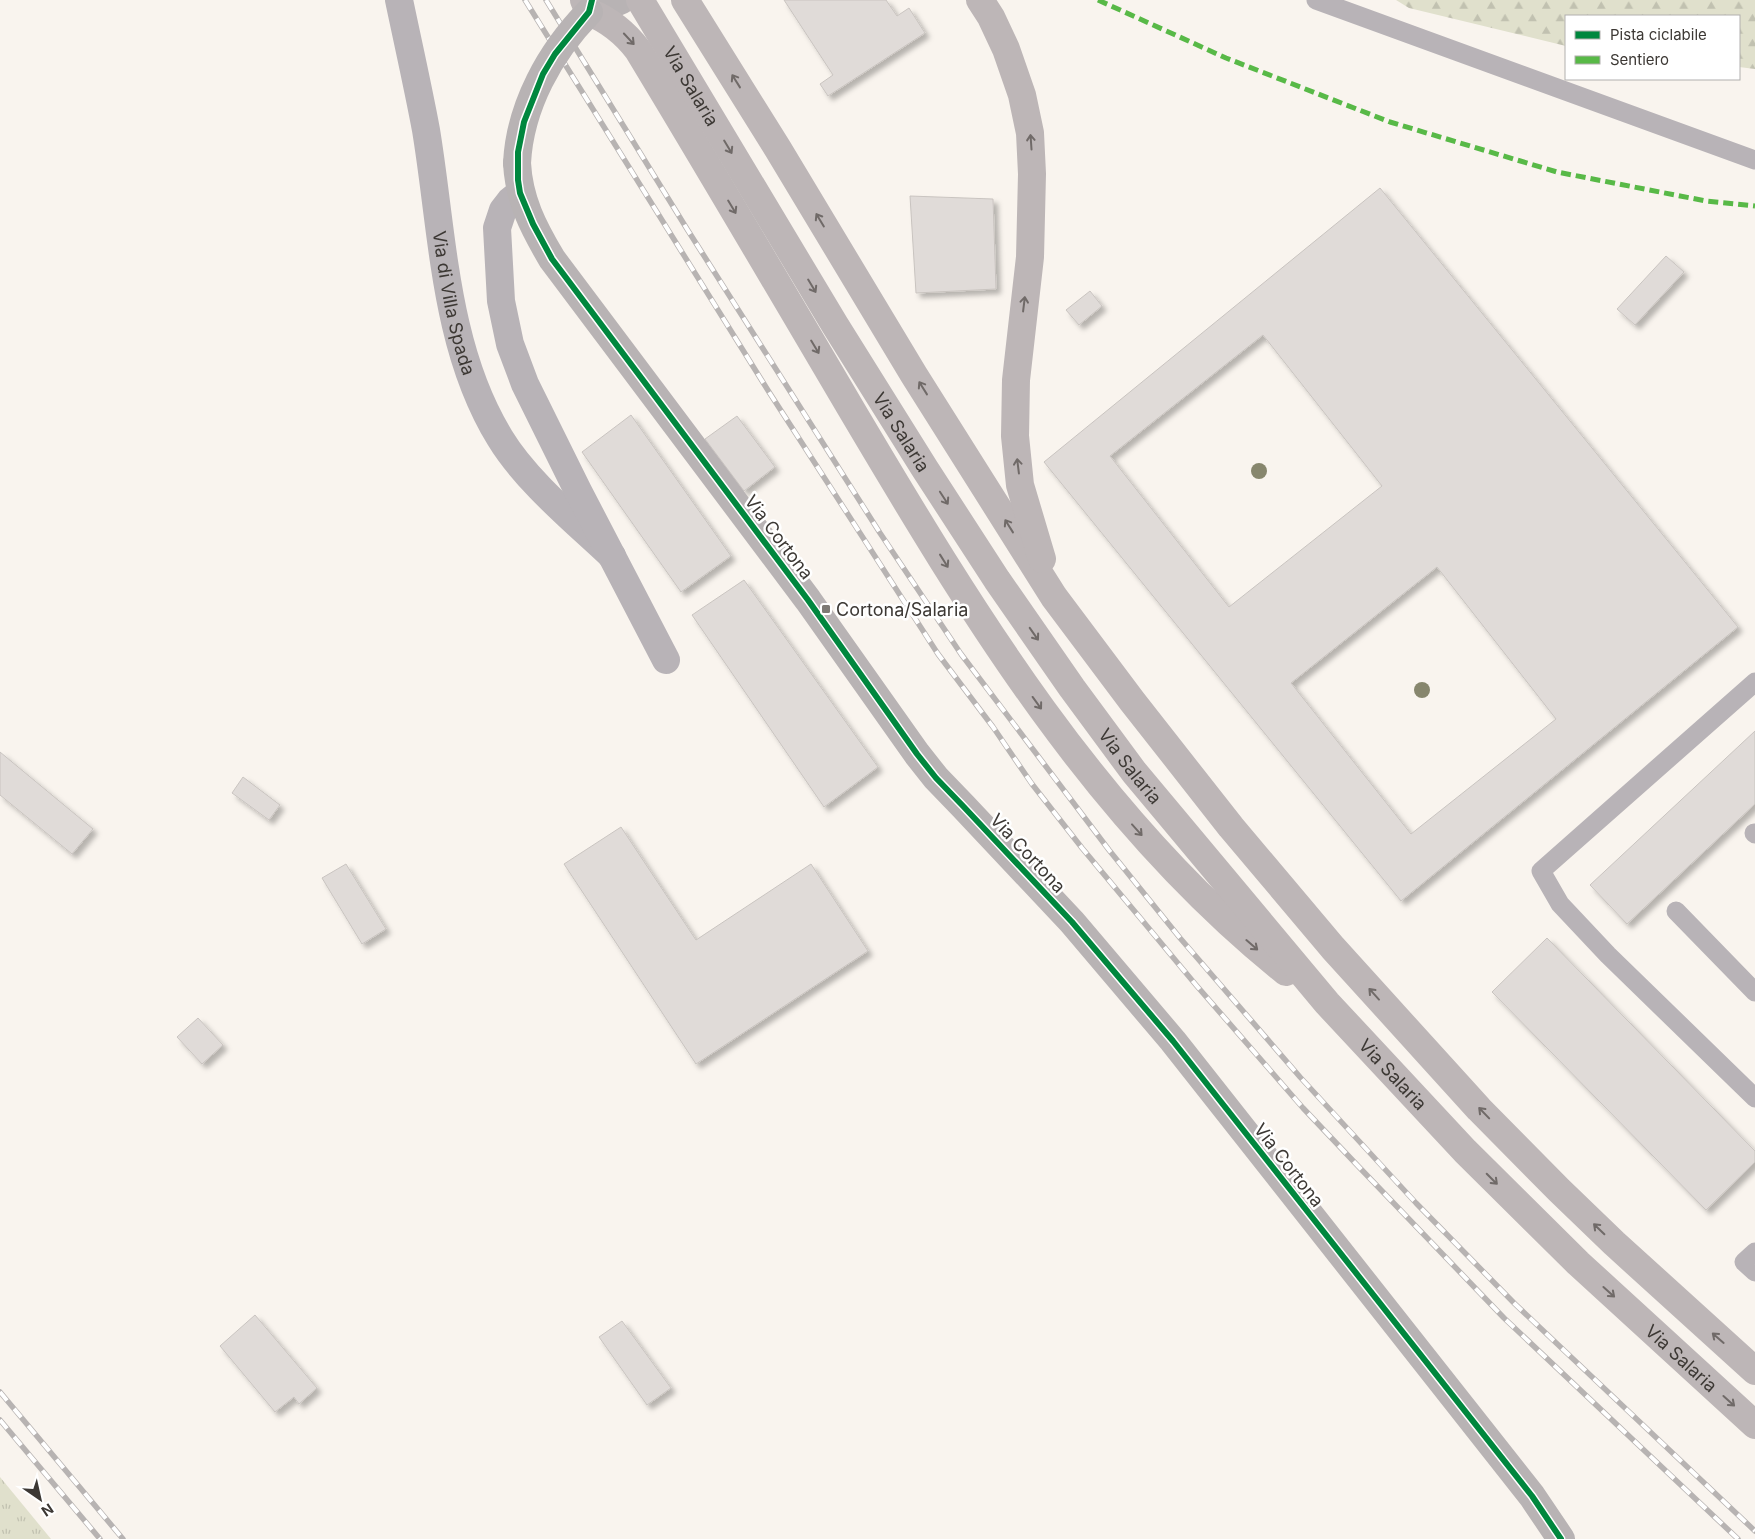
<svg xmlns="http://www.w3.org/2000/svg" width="1755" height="1539" font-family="Inter,sans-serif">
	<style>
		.grass { fill: url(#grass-tufts) }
		.forest { fill: url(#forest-firs) }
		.building { fill: #e0dbd8; stroke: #c9c4c0; fill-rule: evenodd; filter: url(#shadow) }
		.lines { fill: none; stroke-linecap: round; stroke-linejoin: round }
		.lane { stroke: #b8b3b7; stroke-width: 19 }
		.street { stroke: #b8b3b7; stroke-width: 28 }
		.secondary { stroke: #b8b3b4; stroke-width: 28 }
		.primary { stroke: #bdb6b7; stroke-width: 28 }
		.rail-casing { stroke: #b7b3b2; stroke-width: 5.5 }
		.rail { stroke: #fff; stroke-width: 4; stroke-dasharray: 11; stroke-linecap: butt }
		.secondary-bridge { stroke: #b8b3b4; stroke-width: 28 }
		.quiet { stroke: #58b947; stroke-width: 5; stroke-dasharray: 10 5; stroke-linecap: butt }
		.cycleway-casing { stroke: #fff; stroke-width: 9 }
		.cycleway { stroke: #00873e; stroke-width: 6 }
		.tree { fill: #87866d }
		.oneway { stroke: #706a68 }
		.poi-dot { fill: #7e7a75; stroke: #fff; stroke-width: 2 }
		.labels { text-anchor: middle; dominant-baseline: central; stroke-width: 5; stroke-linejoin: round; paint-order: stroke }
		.street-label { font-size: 18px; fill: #3c3834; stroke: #fff }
		.poi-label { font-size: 18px; fill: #3c3834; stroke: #fff; text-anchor: start }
	</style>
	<defs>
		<pattern id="grass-tufts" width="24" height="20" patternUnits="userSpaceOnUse" patternTransform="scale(1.25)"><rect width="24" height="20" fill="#e0e0cc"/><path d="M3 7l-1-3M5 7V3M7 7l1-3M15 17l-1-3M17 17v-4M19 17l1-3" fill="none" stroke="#c1c1b0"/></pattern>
		<pattern id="forest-firs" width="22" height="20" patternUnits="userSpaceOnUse" patternTransform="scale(1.25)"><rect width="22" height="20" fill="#e0e0cc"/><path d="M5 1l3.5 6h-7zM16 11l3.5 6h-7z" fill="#c1c1b0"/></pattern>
		<filter id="shadow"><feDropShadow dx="4.5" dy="4.5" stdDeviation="2.5" flood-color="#0004"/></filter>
	</defs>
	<rect width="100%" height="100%" fill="#f9f4ee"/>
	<path class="grass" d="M0,1477l51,62h-51z"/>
	<path class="forest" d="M1396,0h359v69l-16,-2v-51h-173v30l-157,-38z"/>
	<path class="building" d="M784,0h102l11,16 12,-8 16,25 -97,63 -8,-12 13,-9z
		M1380,188l358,439 -337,274 -357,-439zM1263,335l119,151 -153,121 -119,-151zM1437,567l119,152 -145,115 -120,-151z
		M910,196l83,3 3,90 -80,4z
		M1666,256l18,16 -49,53 -18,-16z
		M1090,291l12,15 -23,19 -13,-15z
		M631,415l100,141 -50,36 -99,-140z
		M737,416l38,51 -31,24 -39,-52z
		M744,580l134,187 -54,40 -132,-192z
		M1755,731v73l-128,120 -37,-39z
		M0,752l93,77 -21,25 -72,-59z
		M243,777l37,28 -11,15 -37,-27z
		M621,827l75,113 115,-76 57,87 -172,113 -132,-200z
		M346,864l40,65 -24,15 -40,-66z
		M1547,938l208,213v11l-49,48 -214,-218z
		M198,1018l25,27 -21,19 -25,-27z
		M255,1315l62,73 -18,16 -5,-7 -19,15 -55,-66z
		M622,1321l49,67 -24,17 -48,-68z"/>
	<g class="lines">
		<path class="lane" d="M1316,0l439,160
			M1755,682l-214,189 19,33 48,51 147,143
			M1754,833l1,1
			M1676,911l79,81
			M1755,1252l-11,10 11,10"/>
		<g class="street">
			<path id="s1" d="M399,0c9,43 19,87 27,130 17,103 18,217 74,308 26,43 75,83 112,118"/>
			<path d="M520,193l-10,8 -7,9 -6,18 4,73 9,43 15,40 53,107 88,169"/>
		</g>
		<path class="secondary" d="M592,0l-3,12 17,-5 16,-7
			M517,163c2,37 16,64 35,96l256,341 109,154 19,24 27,28 109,116 101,119 359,455 29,43"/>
		<g class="primary">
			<path d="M584,0l5,12c20,8 36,21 49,38 72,119 142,238 212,357 122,206 247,414 436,565"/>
			<path id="s2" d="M640,0l195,325 90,144 72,111 75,108 62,84 193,231 138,148 113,112 177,162"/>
			<path d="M685,0l93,149 136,226 140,222 78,104 99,126 102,121 146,161 80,81 55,53 141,128"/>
			<path d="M980,0l11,17 15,32 16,46 8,38 2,41 -2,83 -14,123 -1,56 5,49 22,74"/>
		</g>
		<g class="rail-casing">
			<path id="rail" d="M525,0l244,392 169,262 55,73 39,57 50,64 114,137 107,123 55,58 146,152 234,221
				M546,0l141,229 193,304 81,121 148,196 71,88 120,139 116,126 99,101 240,227
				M0,1392l123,147
				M0,1420l100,119"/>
		</g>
		<use href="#rail" class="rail"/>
		<path class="secondary-bridge" d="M517,163c3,-57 33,-111 72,-151"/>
		<path class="quiet" d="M1098,0l128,58 164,64 167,50 149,29 49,5"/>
		<g class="cycleway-casing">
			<path id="cycleway" d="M592,0l-3,12 -34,42 -12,20 -19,48 -6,30v28l2,13 13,31 19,35 256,341 109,154 19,24 27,28 109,116 101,119 359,455 29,43"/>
		</g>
		<use href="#cycleway" class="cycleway"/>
	</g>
	<g class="tree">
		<circle cx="1259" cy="471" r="8"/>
		<circle cx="1422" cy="690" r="8"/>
	</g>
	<defs><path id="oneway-shaft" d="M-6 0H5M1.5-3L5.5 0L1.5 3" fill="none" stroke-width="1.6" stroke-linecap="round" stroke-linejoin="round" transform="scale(1.25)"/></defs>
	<g class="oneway">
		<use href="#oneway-shaft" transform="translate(629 39) rotate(47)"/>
		<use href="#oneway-shaft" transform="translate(736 81) rotate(-122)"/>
		<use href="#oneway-shaft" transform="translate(1031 142) rotate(-94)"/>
		<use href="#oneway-shaft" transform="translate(728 147) rotate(59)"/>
		<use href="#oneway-shaft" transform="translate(732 207) rotate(59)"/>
		<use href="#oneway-shaft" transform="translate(820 220) rotate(-121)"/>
		<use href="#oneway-shaft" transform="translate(812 286) rotate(59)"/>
		<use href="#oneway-shaft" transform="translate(1024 304) rotate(-83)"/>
		<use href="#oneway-shaft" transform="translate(815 347) rotate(59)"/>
		<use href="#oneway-shaft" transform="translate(923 388) rotate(-122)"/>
		<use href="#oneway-shaft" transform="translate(1018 466) rotate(-97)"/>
		<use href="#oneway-shaft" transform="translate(944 498) rotate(57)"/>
		<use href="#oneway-shaft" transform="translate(1009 526) rotate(-122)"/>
		<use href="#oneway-shaft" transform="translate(944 561) rotate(58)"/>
		<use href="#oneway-shaft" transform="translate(1034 634) rotate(55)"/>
		<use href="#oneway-shaft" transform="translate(1037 703) rotate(54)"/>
		<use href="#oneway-shaft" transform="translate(1137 830) rotate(48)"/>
		<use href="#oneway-shaft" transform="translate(1252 945) rotate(41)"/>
		<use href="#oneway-shaft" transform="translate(1374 994) rotate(-132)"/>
		<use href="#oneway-shaft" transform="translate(1484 1113) rotate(-134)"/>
		<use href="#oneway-shaft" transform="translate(1492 1179) rotate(45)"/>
		<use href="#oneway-shaft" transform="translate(1599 1229) rotate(-136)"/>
		<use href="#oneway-shaft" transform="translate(1609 1292) rotate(42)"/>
		<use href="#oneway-shaft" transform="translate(1718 1338) rotate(-139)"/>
		<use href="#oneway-shaft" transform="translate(1729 1401) rotate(42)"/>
	</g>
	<rect class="poi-dot" x="821" y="604" width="10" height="10" rx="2.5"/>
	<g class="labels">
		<g class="street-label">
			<text stroke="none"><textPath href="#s2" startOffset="100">Via Salaria</textPath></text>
			<text stroke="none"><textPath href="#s1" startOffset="308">Via di Villa Spada</textPath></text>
			<text stroke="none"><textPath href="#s2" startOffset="505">Via Salaria</textPath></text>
			<text transform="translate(779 537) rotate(53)">Via Cortona</text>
			<text stroke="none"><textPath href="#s2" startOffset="910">Via Salaria</textPath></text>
			<text transform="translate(1028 853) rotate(47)">Via Cortona</text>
			<text stroke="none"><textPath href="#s2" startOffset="1315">Via Salaria</textPath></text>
			<text transform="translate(1289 1165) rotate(52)">Via Cortona</text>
			<text stroke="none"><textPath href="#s2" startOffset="1720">Via Salaria</textPath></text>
		</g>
		<g class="poi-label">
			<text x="836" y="609">Cortona/Salaria</text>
		</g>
	</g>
	<rect x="1565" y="15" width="175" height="65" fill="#ffffff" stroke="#b1afae"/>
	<rect x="1575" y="31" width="25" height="8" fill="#00873e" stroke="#b1afae"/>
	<text x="1610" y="40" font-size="15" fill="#3c3834">Pista ciclabile</text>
	<rect x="1575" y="56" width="25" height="8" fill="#58b947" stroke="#b1afae"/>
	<text x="1610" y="65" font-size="15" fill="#3c3834">Sentiero</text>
	<g transform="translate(40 1499) rotate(146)" stroke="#ffffff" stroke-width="4" paint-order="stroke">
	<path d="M0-4L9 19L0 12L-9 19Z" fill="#3c3834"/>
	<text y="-8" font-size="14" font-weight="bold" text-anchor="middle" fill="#3c3834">N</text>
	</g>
</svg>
